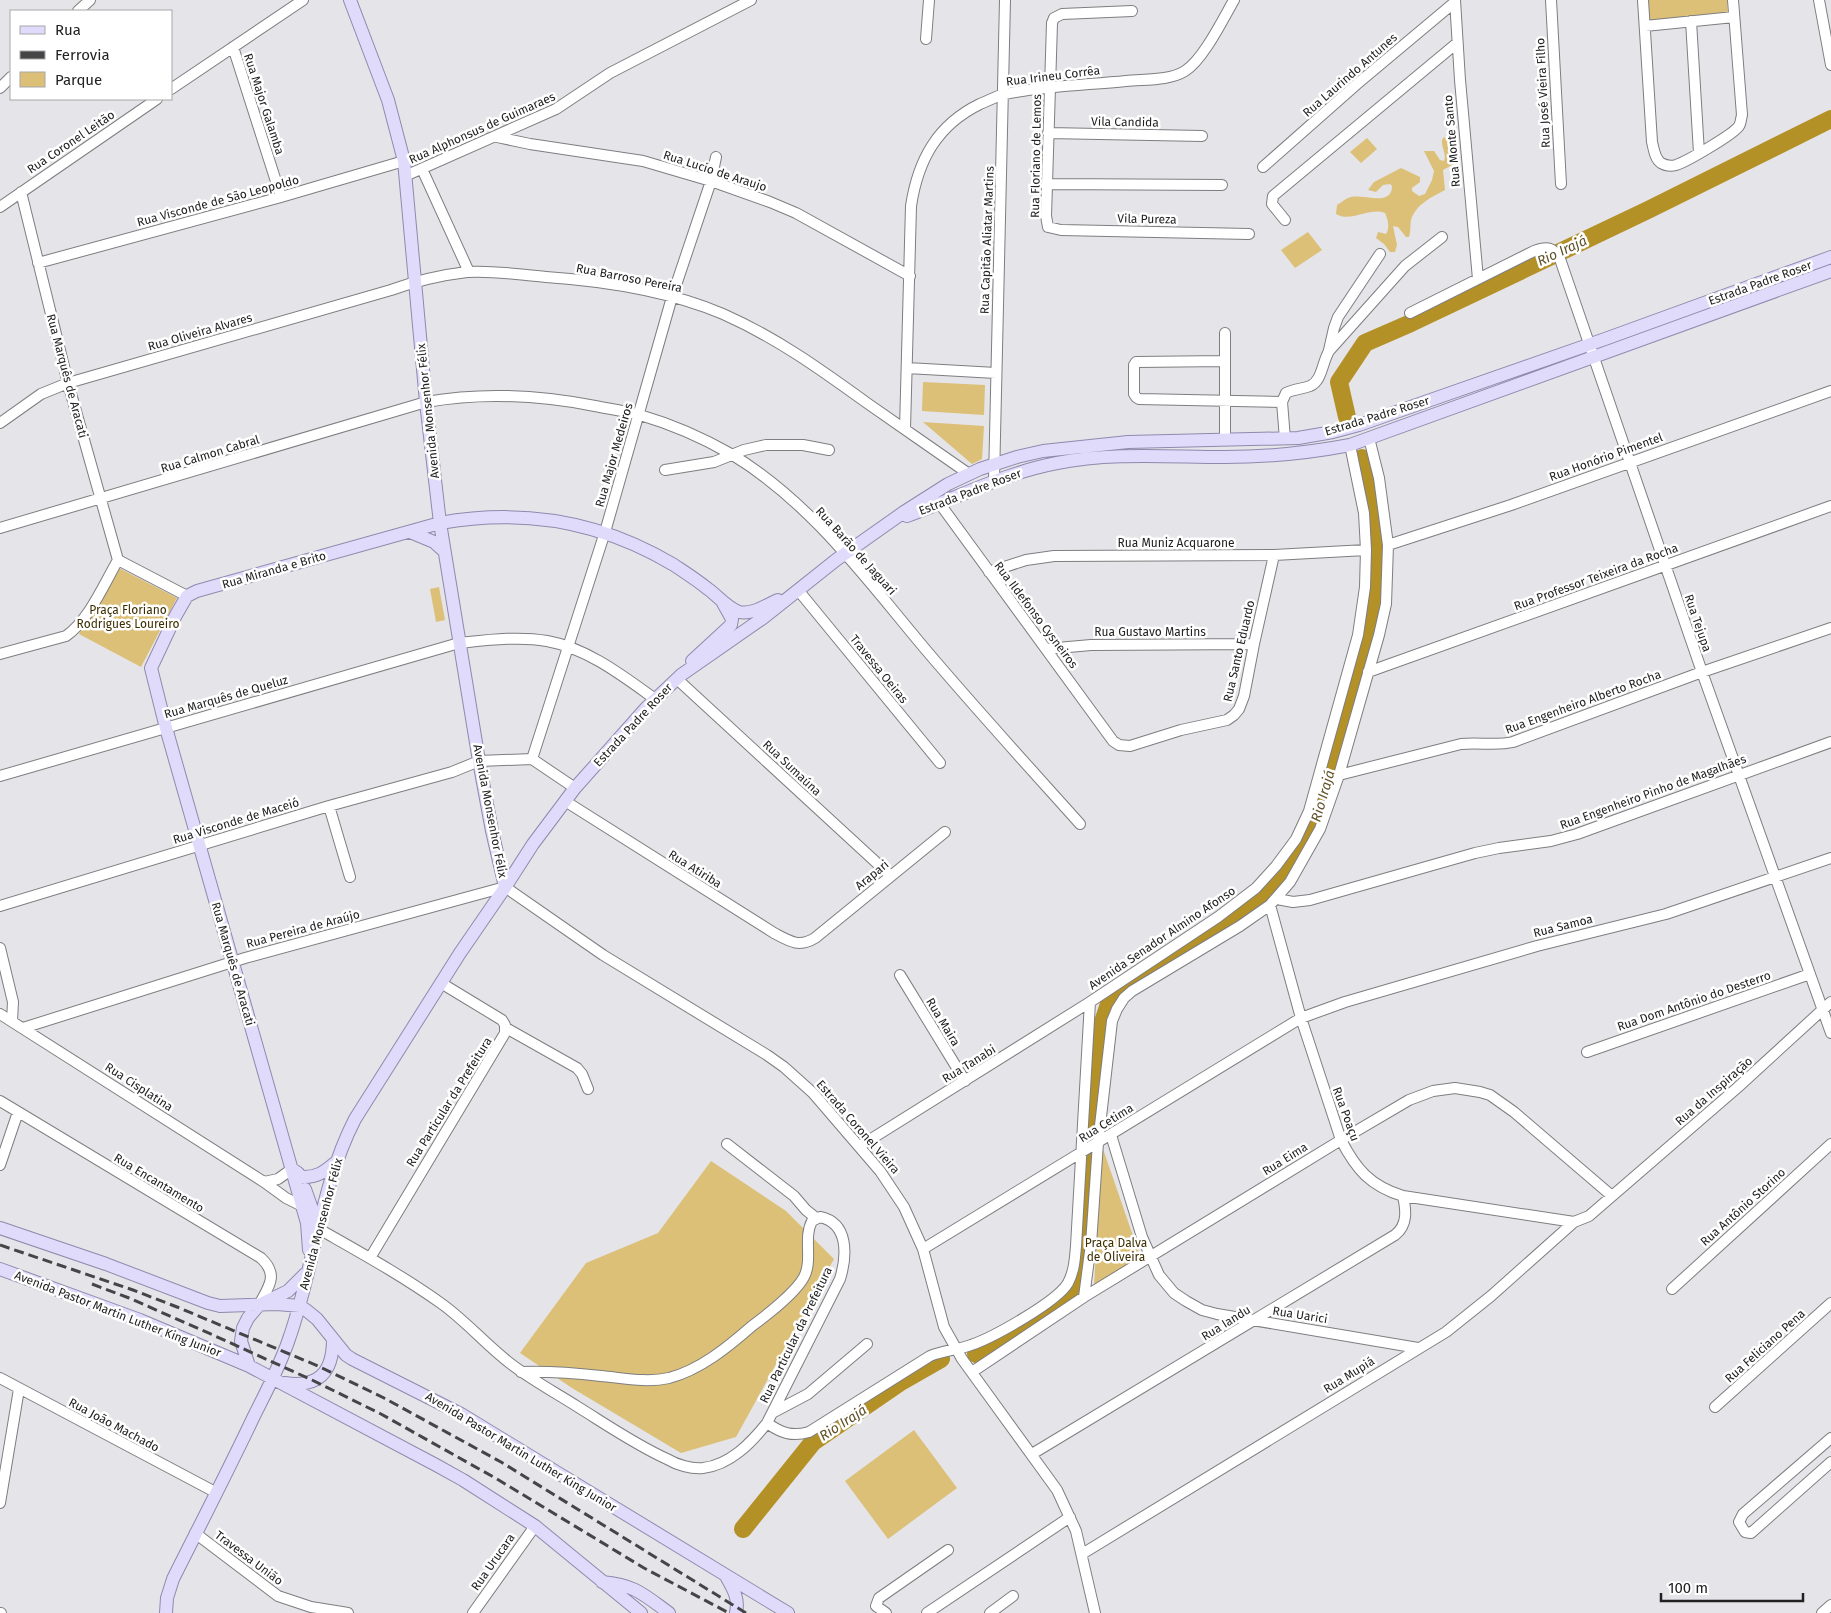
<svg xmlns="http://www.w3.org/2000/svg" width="1831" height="1613" font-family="'Fira Sans',sans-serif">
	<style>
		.green { fill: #dcc077 }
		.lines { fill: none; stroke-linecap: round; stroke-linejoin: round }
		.river { stroke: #b49127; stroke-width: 18 }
		.minor-casing { stroke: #7e7e81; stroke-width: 12 }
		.major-casing { stroke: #9089ad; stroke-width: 14 }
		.minor { stroke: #fff; stroke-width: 10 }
		.major { stroke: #e0dafb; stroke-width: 12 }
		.rail { stroke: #454547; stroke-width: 3; stroke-dasharray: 10 5; stroke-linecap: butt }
		.labels { text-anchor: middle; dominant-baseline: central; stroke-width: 5; stroke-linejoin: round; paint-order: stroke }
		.street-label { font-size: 12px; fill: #222223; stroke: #fff }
		.park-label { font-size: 12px; fill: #3e2f03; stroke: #fff }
		.water-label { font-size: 14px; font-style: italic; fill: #615128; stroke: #fff }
	</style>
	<rect width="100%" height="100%" fill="#e5e4e8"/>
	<path class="green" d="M1645,0h82l1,16 -82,5z
		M1444,137l6,2 3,9 1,16 -11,6 2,20c-13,7 -29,14 -34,30 -1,6 0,11 -2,17h-3l-8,-10 -5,-1 4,19 -2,7h-5l-6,-8 -8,-6 2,-6 8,2c4,-6 2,-15 -1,-21 -16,-6 -34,10 -49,1l1,-9c5,-3 9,-7 14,-8 13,-3 41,10 41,-11l-2,-2 -7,1 -7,7 -8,-2 6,-8 27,-14 19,9v5l-8,6v3l7,5 6,-2 7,-14 2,-9 -10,-20h10l6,9 4,1c3,-7 -3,-14 -2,-21z
		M1367,138l10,11 -16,14 -11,-11z
		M1308,232l14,18 -27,18 -14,-18z
		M923,382l62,3 -1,30 -62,-4z
		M923,422l61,4 -2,33 -10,5z
		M117,567l60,31 -36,69 -62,-33z
		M439,587l6,33 -9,2 -6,-33z
		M1102,1146l39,113 -47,27z
		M711,1161l75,50 48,48 -98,178 -55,16 -109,-65 -52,-35 66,-90 72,-30z
		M914,1430l43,58 -69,51 -43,-58z"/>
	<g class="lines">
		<path class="river" d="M1347,417l-8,-35 26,-39 46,-20 237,-113 183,-91
			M1089,1131l8,-76 5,-30 8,-24 12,-14 99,-61 43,-30 30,-33 21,-36 50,-179 10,-49 3,-30 -3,-45 -13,-66
			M976,1354l85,-52c10,-11 16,-22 20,-36l7,-112
			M743,1529l70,-87 86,-59 42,-24"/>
		<g class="minor-casing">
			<path id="minor" d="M1455,0l5,80 18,199
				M1551,0l10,184
				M1643,0l9,142c2,8 3,17 9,21 5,3 11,3 15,2 10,-3 58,-31 63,-39 2,-3 2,-8 3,-11l-9,-115
				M1819,0l12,65
				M78,11l12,-11
				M1132,11l-70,3 -8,4 -2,5 -6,193 2,11 13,3 188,4
				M1691,21l8,132
				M1645,26l89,-9
				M926,39l3,-39
				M233,47l48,150
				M0,88l11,-11
				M171,89l132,-89
				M1048,133l154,3
				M497,137l33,7 113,17 68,20 59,21 26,11 114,63
				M1263,167l94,-83 98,-82
				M422,169l47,103
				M405,176l151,-67 54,-36 141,-73
				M1047,184l175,1
				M21,192l47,191 50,177
				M0,207l157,-108
				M1285,220l-13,-16 1,-8 184,-153
				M38,263l243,-66 123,-36
				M1410,313l124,-62c13,-5 19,-4 26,8l142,413 129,361
				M1329,350l5,-22 4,-11 42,-63
				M1225,361l-89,1 -2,3v29l2,3 3,2 143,3 4,-9c8,-4 16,-4 24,-7 12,-5 12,-23 19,-35l76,-85 37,-29
				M907,368l89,5
				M1282,402l3,37
				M0,423l41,-29 27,-11 323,-93c25,-9 50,-15 76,-18 26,-2 54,3 79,5 59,4 123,14 177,37 54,24 97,55 144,89 34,24 68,47 102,71
				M905,429l6,-223c7,-46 26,-81 69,-102 8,-3 16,-8 25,-10 39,-8 81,-9 121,-13 18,-2 43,0 59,-10 18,-11 38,-52 49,-71
				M1225,439v-106
				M665,470l49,-8 30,-12 22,-5h37l26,5
				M994,480l11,-480
				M940,504l173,237 6,4 11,1 51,-16 46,-10 7,-5 5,-6 5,-13 10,-52 20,-89
				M0,528l426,-126c56,-10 113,-7 169,4 15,3 30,5 45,9 31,9 63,23 91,39 80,48 136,126 195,196 50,59 102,116 154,174
				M1388,545l123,-40 320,-114
				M118,560l69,36
				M989,572l37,-12 28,-4 220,-1 92,-5
				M798,590l142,173
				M1046,649l45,-4 163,-1
				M0,654l66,-18c23,-16 38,-52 52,-76
				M1368,672l463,-166
				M677,679l214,197
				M532,759l73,-227 67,-235 39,-116 5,-24
				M1339,775l122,-31c18,-2 35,2 52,-2l189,-70 129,-44
				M0,776l459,-133c29,-3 60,-7 88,-2 40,7 76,35 108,58
				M565,801l209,132c15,8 25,15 41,5l130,-106
				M329,806l21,71
				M1277,899l16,3 17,-2 165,-47 24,-5 52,-7 26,-7 254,-92
				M1270,905l31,113 40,122c15,29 29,46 62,56l171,26
				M0,906l329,-100 123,-34 27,-11 53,-2 43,29
				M0,948l13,54 -1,19
				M900,975l65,106
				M0,1014l264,168 22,16 16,8
				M23,1028l222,-70 260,-71 98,68 164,100 17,12 29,26 67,78 24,36 19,42 21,78 18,32 95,131 19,41 19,82
				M506,1028l71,40 5,6 6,15
				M1587,1052l223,-78
				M0,1101l261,157c18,17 8,28 -2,47
				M1111,1135l31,102 17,38 15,18 12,8 16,9 15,4 201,34
				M727,1144l67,52 12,14 10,8
				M860,1146l230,-144
				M0,1165l18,-53
				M264,1182l14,-3 14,-10
				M319,1229c42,24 84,47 123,75 25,18 45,42 69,60 21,16 45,29 67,43 29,18 58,38 89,52 10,6 24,10 36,9 27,-3 48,-25 64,-45l73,-144c7,-23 9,-56 -20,-62l-8,4c-9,17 1,39 -8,56 -8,15 -37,38 -52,49 -24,21 -52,44 -83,52 -22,5 -46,0 -68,-2 -27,-3 -53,-5 -80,-4
				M923,1249l378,-231 44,-16 192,-56 129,-32 165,-56
				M370,1258l135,-225v-8l-3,-5 -61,-37
				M1672,1289l159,-145
				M1084,1297l7,-53 7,-101 14,-122 5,-12 7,-11 8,-7 108,-65 30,-21 20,-23 30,-53 19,-54 40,-140 7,-31 2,-59 -9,-67 -10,-40
				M972,1372l112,-75 257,-157 68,-40 24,-9 22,-3 25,4 10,3 24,17 98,84
				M0,1378l217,115
				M1715,1407l116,-104
				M772,1413l36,-19 59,-50
				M767,1423c14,10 25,14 42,9l121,-76c14,-6 28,-6 41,-11 21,-7 86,-43 97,-62 6,-11 7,-24 8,-37l14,-244 128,-85 38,-29 20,-22 20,-27 13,-28 49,-176 7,-48 1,-37 -2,-37 -14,-68
				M1831,1438l-88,76 -4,8 6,10 6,1 80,-71
				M1032,1454l363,-219c13,-10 11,-25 8,-39
				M0,1503l19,-114
				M195,1533l83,63 33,11 37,6
				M1082,1554l364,-222 45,-36 83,-74 15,-6 148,-128 94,-86
				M0,1613h1
				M473,1613l62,-87
				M886,1613l-10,-7 3,-8 69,-48
				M927,1613l143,-96
				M990,1613l23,-17
				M1822,1613l9,-8"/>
		</g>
		<g class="major-casing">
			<path id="major" d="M350,0l38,100 16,61 22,241 14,121 39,238 13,70 13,56
				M907,516c50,-18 97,-43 150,-53 55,-11 112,-6 168,-6 42,0 83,-4 125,-12l481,-174
				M410,532l24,10 10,9
				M692,661l39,-36 1,-6 -9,-16
				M292,1169l6,4 3,4c16,1 23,-5 35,-15
				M305,1189l14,40
				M0,1228l106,36 102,39 12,3 57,-2 23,2 6,4 11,9 29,36 6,4 109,55 327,199
				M309,1250l-2,-27 -141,-495 -15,-60 25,-53 11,-19 10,-5 243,-68c84,-15 161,-2 234,42 12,8 23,15 34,24 10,7 19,19 31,23 13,3 27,-7 39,-12
				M0,1269l140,51 109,46 187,99 27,15 72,46 106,87
				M249,1366l-8,-25 2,-13 5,-10 11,-13 29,-14 17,-17
				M285,1383c33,5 48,-10 48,-44
				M727,1578c7,12 12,21 9,35
				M602,1582c33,3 41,12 67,31
				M166,1613l1,-15 6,-19c27,-54 55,-108 81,-163 13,-26 27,-52 36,-80 25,-72 30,-149 65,-217l105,-166 44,-64 29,-45 42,-56 72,-81 34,-32 82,-57 73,-58 68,-48 44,-28 32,-15 37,-12 26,-6 85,-9 170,-4 35,-6 26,-7 246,-86 226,-82"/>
		</g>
		<use href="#minor" class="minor"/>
		<use href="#major" class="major"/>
		<path class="rail" d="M0,1245l133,45 44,17 141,59 66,32 117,64 245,151
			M92,1284l37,14 84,37 99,45 69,34 116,65 147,89 85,45"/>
	</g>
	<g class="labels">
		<g class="street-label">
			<text transform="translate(1350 75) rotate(-41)">Rua Laurindo Antunes</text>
			<text transform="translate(1053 76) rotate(-7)">Rua Irineu Corrêa</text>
			<text transform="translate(1543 93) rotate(-93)">Rua José Vieira Filho</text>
			<text transform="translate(264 104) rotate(72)">Rua Major Galamba</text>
			<text transform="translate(1125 122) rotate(1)">Vila Candida</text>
			<text transform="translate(482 128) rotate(-24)">Rua Alphonsus de Guimaraes</text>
			<text transform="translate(1452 141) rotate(-95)">Rua Monte Santo</text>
			<text transform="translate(71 142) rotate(-34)">Rua Coronel Leitão</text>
			<text transform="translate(1036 156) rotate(-89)">Rua Floriano de Lemos</text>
			<text transform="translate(715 171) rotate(18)">Rua Lucio de Araujo</text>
			<text transform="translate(218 201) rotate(-15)">Rua Visconde de São Leopoldo</text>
			<text transform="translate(1147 219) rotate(1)">Vila Pureza</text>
			<text transform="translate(987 240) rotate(-88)">Rua Capitão Aliatar Martins</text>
			<text transform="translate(629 278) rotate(11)">Rua Barroso Pereira</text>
			<text transform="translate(1760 283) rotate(-20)">Estrada Padre Roser</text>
			<text transform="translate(200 332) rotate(-16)">Rua Oliveira Alvares</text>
			<text transform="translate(67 376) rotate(75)">Rua Marquês de Aracati</text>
			<text transform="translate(428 411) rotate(-96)">Avenida Monsenhor Félix</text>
			<text transform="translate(1377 416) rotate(-17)">Estrada Padre Roser</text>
			<text transform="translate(210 454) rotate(-17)">Rua Calmon Cabral</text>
			<text transform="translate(614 455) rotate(-74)">Rua Major Medeiros</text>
			<text transform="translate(1606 457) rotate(-20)">Rua Honório Pimentel</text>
			<text transform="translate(970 492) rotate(-21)">Estrada Padre Roser</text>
			<text x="1176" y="543">Rua Muniz Acquarone</text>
			<text transform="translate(856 551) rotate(48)">Rua Barão de Jaguari</text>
			<text transform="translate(274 570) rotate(-16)">Rua Miranda e Brito</text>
			<text transform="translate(1596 577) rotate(-20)">Rua Professor Teixeira da Rocha</text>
			<text transform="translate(1036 615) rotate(53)">Rua Ildefonso Cysneiros</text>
			<text transform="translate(1698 623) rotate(71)">Rua Tejupa</text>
			<text x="1150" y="632">Rua Gustavo Martins</text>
			<text transform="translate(1239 651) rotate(-77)">Rua Santo Eduardo</text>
			<text transform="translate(879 669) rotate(51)">Travessa Oeiras</text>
			<text transform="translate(226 697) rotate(-16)">Rua Marquês de Queluz</text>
			<text transform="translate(1583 702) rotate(-20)">Rua Engenheiro Alberto Rocha</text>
			<text transform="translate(633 725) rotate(-47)">Estrada Padre Roser</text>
			<text transform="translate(792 768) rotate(43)">Rua Sumaúna</text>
			<text transform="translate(1653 792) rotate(-20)">Rua Engenheiro Pinho de Magalhães</text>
			<text transform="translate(490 811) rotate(79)">Avenida Monsenhor Félix</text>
			<text transform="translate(236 821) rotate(-17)">Rua Visconde de Maceió</text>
			<text transform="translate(695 869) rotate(32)">Rua Atiriba</text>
			<text transform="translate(872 875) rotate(-39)">Arapari</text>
			<text transform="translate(1563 926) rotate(-14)">Rua Samoa</text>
			<text transform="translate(303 929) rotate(-15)">Rua Pereira de Araújo</text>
			<text transform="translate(1162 938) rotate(-34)">Avenida Senador Almino Afonso</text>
			<text transform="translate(233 964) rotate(74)">Rua Marquês de Aracati</text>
			<text transform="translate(1694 1001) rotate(-19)">Rua Dom Antônio do Desterro</text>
			<text transform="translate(943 1022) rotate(59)">Rua Maira</text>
			<text transform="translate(969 1064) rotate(-32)">Rua Tanabi</text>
			<text transform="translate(139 1087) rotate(33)">Rua Cisplatina</text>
			<text transform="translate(1714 1091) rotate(-41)">Rua da Inspiração</text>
			<text transform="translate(449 1102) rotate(-58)">Rua Particular da Prefeitura</text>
			<text transform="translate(1346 1114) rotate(70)">Rua Poaçu</text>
			<text transform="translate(1106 1123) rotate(-32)">Rua Cetima</text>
			<text transform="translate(858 1127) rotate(49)">Estrada Coronel Vieira</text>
			<text transform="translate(1285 1159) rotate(-32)">Rua Eima</text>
			<text transform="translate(159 1183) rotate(31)">Rua Encantamento</text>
			<text transform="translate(1743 1207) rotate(-42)">Rua Antônio Storino</text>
			<text transform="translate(321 1224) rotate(-75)">Avenida Monsenhor Félix</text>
			<text transform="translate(118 1314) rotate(21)">Avenida Pastor Martin Luther King Junior</text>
			<text transform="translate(1300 1315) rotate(9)">Rua Uarici</text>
			<text transform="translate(1226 1323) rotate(-32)">Rua Iandu</text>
			<text transform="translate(796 1335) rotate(-64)">Rua Particular da Prefeitura</text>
			<text transform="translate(1765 1346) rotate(-42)">Rua Feliciano Pena</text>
			<text transform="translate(1349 1375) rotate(-32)">Rua Mupiá</text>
			<text transform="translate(114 1425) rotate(28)">Rua João Machado</text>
			<text transform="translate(521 1452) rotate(31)">Avenida Pastor Martin Luther King Junior</text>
			<text transform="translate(249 1558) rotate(37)">Travessa União</text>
			<text transform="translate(493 1562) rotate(-55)">Rua Urucara</text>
		</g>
		<g class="park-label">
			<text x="128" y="610">Praça Floriano<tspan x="128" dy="14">Rodrigues Loureiro</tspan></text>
			<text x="1116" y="1243">Praça Dalva<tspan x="1116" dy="14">de Oliveira</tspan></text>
		</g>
		<g class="water-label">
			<text transform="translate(1562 251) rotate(-25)">Rio Irajá</text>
			<text transform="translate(1323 796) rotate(-74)">Rio Irajá</text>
			<text transform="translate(843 1423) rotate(-33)">Rio Irajá</text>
		</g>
	</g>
	<rect x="10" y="10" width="162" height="90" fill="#ffffff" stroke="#a7a7a7"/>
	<rect x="20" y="26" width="25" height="8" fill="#e0dafb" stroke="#a7a7a7"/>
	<text x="55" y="35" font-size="15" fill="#222223">Rua</text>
	<rect x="20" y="51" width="25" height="8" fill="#454547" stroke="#a7a7a7"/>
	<text x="55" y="60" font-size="15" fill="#222223">Ferrovia</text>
	<rect x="20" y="72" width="25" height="15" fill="#dcc077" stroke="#a7a7a7"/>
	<text x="55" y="85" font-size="15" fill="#222223">Parque</text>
	<path d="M1661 1593v8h142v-8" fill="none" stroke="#222223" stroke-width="2.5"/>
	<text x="1668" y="1593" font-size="15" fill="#222223" stroke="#ffffff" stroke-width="4" paint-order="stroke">100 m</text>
</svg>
